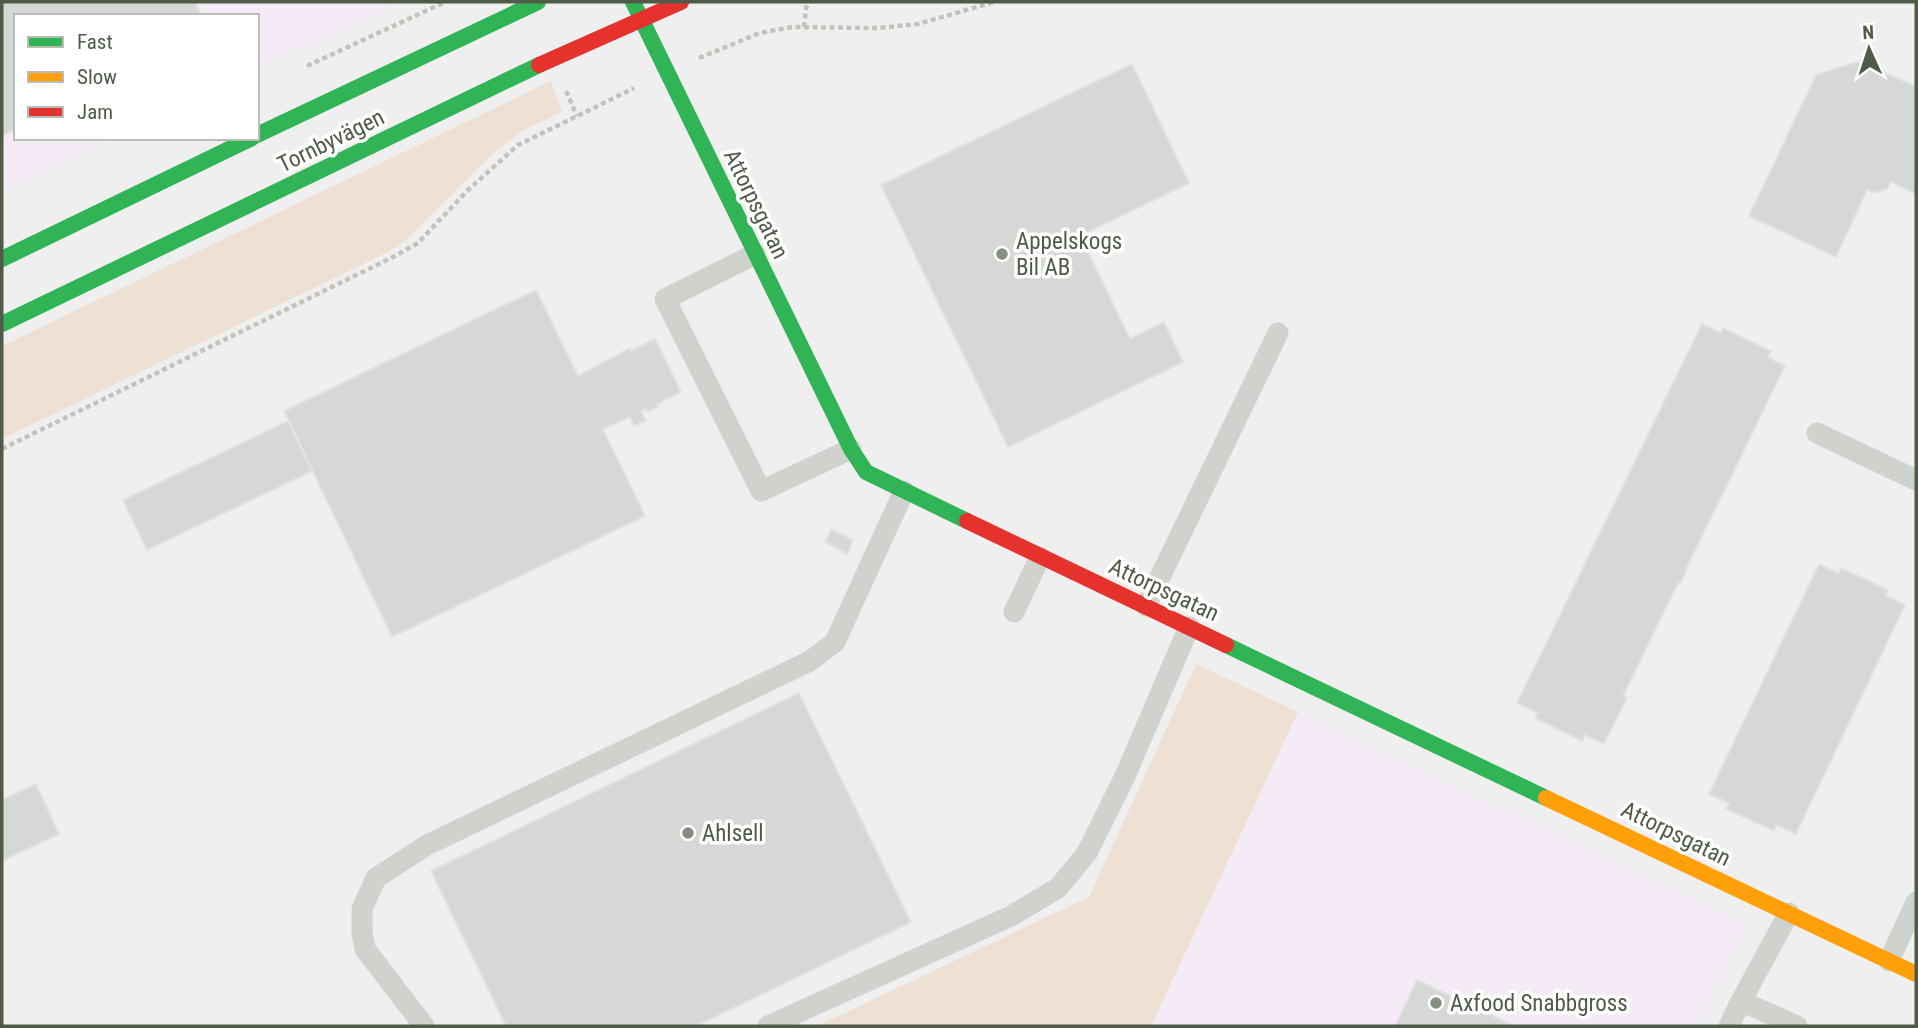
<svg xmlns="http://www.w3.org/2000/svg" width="1918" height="1028" font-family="'Roboto Condensed',sans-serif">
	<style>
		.commercial { fill: #f4ebf6 }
		.green { fill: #eee1d4 }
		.building { fill: #d5d8d5; stroke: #e1e2e1; stroke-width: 2 }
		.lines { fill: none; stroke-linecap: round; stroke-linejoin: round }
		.path { stroke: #c4c3ba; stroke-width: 4.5; stroke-dasharray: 5 3.5; stroke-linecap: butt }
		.lane { stroke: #d0d2ce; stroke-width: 21 }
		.fast { stroke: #30b455; stroke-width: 16 }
		.slow { stroke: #ff9f0a; stroke-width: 16 }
		.jam { stroke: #e5322d; stroke-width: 16 }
		.poi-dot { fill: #878f82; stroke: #fff; stroke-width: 2.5 }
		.labels { text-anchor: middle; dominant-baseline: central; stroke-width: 7; stroke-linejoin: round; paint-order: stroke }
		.street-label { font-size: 23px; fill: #4f5b47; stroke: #fff }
		.poi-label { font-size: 23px; fill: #4f5b47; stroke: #fff; text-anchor: start }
	</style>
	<rect width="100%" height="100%" fill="#efeff0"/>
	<path class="commercial" d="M2,2h399l-144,67v-53h-241v122h95l-109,53z
		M1298,712l451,212 -50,102h-548z"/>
	<path class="green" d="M551,81l11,31 -38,18 -26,19 -91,90 -17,12 -388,188v-93z
		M1196,664l102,48 -147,314h-334l272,-129z"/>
	<path class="building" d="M2,2h193l7,14h-186v113l-14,7z
		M1860,61l56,26v107l-25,-12 -4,7 -13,4 -7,-3 -31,67 -87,-41 67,-141z
		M1132,64l57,119 -109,53 50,103 34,-17 19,40 -175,85 -127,-262z
		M536,290l42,86 52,-28 1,3 24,-12 26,53 -24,12 1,2 -11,6 -1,-3 -5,2 5,10 -12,5 -4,-9 -27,12 42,87 -253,121 -108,-226z
		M1702,324l19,9 2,-5 48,23 -3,6 17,9 -99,203 1,1 -7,14 -2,-1 -55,113 4,2 -23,46 -19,-9 -3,6 -47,-23 3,-5 -21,-10z
		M288,421l24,50 -165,79 -24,-50z
		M831,529l22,11 -6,14 -22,-12z
		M1819,564l19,9 3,-5 47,22 -2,6 19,9 -109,229 -20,-9 -2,6 -48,-22 3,-6 -20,-9z
		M799,693l112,229 -215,104h-190l-75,-155z
		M36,784l23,50 -57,27v-61z
		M1417,980l97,46h-119z"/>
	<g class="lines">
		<path class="path" d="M804,27l2,-19 4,-6
			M699,58l61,-25 32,-6 87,1 39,-4 76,-22
			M307,66l138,-64
			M566,91l11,25
			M2,449l393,-193 23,-13 49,-52 51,-46 116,-57"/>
		<path class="lane" d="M755,254l-90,45 96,192 90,-42
			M1817,433l99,47
			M1146,606l132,-273
			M1014,612l26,-55
			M1789,913l-48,88 56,25
			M1889,961l27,-59
			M424,1026l-59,-77 -3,-16v-24l14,-31 51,-33 383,-184 25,-19 69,-151
			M768,1026l243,-110 47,-28 29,-35 39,-79 63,-147
			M1729,1026l12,-25"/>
		<path class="fast" d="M633,2l218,447 15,23 101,49
			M257,135l281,-133
			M2,259l250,-121
			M2,324l537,-259
			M1226,645l320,153"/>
		<path class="slow" d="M1546,798l370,176"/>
		<path class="jam" d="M539,65l142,-63
			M967,521l259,124"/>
	</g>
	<g class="poi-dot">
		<circle cx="1002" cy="254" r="7"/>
		<circle cx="688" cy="833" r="7"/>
		<circle cx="1436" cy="1003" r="7"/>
	</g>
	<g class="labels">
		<g class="street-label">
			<text transform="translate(331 141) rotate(-26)">Tornbyvägen</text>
			<text transform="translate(756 204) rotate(64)">Attorpsgatan</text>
			<text transform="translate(1164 590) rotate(25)">Attorpsgatan</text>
			<text transform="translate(1676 834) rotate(26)">Attorpsgatan</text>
		</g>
		<g class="poi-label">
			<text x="1016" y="241">Appelskogs<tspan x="1016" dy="26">Bil AB</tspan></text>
			<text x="702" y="833">Ahlsell</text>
			<text x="1450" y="1003">Axfood Snabbgross</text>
		</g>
	</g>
	<rect width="1918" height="1028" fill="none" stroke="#4f5b47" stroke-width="7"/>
	<rect x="14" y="14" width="245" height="126" fill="#ffffff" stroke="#b9bdb5" stroke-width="2"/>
	<rect x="28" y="37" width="35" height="10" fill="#30b455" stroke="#b9bdb5" stroke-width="2"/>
	<text x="77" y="49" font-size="21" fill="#4f5b47">Fast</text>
	<rect x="28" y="72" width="35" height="10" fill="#ff9f0a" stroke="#b9bdb5" stroke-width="2"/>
	<text x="77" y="84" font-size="21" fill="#4f5b47">Slow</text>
	<rect x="28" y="107" width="35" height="10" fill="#e5322d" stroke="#b9bdb5" stroke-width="2"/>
	<text x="77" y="119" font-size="21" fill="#4f5b47">Jam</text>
	<g transform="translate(1869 49) rotate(357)" stroke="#ffffff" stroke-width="5" paint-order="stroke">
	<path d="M0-5L12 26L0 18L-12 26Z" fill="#4f5b47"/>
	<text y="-10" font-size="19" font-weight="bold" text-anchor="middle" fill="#4f5b47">N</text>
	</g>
</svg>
